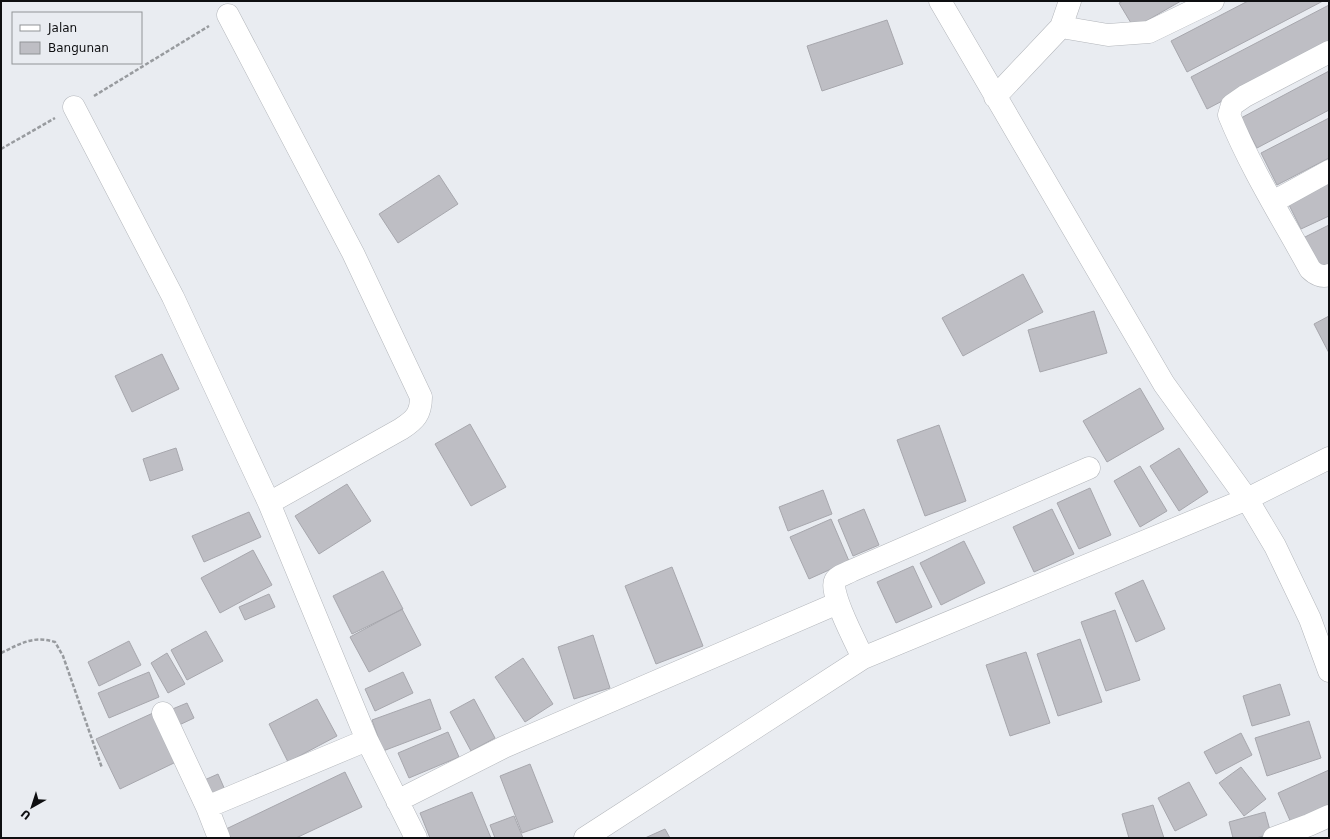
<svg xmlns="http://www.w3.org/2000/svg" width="1330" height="839" font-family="'DejaVu Sans',sans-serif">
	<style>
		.building { fill: #bebec4; stroke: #a7a7ad }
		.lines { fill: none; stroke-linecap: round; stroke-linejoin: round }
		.minor-casing { stroke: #b3b6bb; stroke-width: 23 }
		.path { stroke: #989b9f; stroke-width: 2.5; stroke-dasharray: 4 2; stroke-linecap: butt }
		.minor { stroke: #fff; stroke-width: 22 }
	</style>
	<rect width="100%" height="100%" fill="#e9ecf1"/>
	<path class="building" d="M1123,1h58l-47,27 -15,-25z
		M1248,1h75l-136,71 -16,-31z
		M1329,5v40l-122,64 -16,-32z
		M887,20l16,44 -81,27 -15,-45z
		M1329,71v39l-72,38 -16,-30z
		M1329,118v40l-52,27 -16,-32z
		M439,175l19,29 -60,39 -19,-29z
		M1329,181v35l-28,13 -14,-28z
		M1329,225v42l-9,5 -17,-34z
		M1023,274l20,38 -80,44 -21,-38z
		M1094,311l13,42 -67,19 -12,-42z
		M1329,316v37l-15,-29z
		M162,354l17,35 -47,23 -17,-36z
		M1140,388l24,41 -57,33 -24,-41z
		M470,424l36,63 -35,19 -36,-62z
		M939,425l27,76 -41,15 -28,-76z
		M176,448l7,22 -33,11 -7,-22z
		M1179,448l29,44 -29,19 -29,-45z
		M1140,466l27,45 -27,16 -26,-46z
		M347,484l24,37 -52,33 -24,-38z
		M1090,488l21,47 -32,14 -22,-46z
		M823,490l9,24 -44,17 -9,-24z
		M864,509l15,36 -26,11 -15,-36z
		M1052,509l22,45 -40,18 -21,-45z
		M249,512l12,25 -57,25 -12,-26z
		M831,519l18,42 -40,18 -19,-42z
		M964,541l21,42 -44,22 -21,-42z
		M253,550l19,35 -52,28 -19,-35z
		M913,566l19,41 -36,16 -19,-41z
		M672,567l31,79 -47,18 -31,-78z
		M383,571l20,38 -51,25 -19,-38z
		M1143,580l22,49 -29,13 -21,-49z
		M269,594l6,13 -30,13 -6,-13z
		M402,609l19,36 -52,27 -19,-35z
		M1115,610l25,70 -34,11 -25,-69z
		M206,631l17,30 -36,19 -16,-30z
		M593,635l17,53 -36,11 -16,-52z
		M1080,639l22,63 -44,14 -21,-62z
		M129,641l12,24 -42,21 -11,-24z
		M1026,652l24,71 -40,13 -24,-71z
		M167,653l18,31 -17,9 -17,-30z
		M523,658l30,46 -28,18 -30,-45z
		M149,672l10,25 -50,21 -11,-25z
		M403,672l10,21 -38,18 -10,-22z
		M1280,684l10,31 -38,11 -9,-30z
		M317,699l20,37 -49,26 -19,-38z
		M430,699l11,30 -58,22 -11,-31z
		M474,699l21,39 -24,13 -21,-39z
		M187,703l7,15 -17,8 -7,-16z
		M153,713l23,49 -56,27 -24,-50z
		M1309,721l12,37 -54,18 -12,-38z
		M448,732l11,25 -50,21 -11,-25z
		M1241,733l11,22 -36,19 -12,-22z
		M530,764l23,58 -31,11 -22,-57z
		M1241,767l25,32 -22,17 -25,-33z
		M1329,770v38l-37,17 -14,-32z
		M345,772l17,35 -66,31h-65l-5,-9z
		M218,774l7,16 -18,8 -7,-16z
		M1189,782l18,33 -32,16 -17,-33z
		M472,792l19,46h-61l-10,-25z
		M1153,805l11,33h-35l-7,-24z
		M1265,812l6,22 -15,4h-23l-4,-16z
		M514,816l9,22h-28l-5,-13z
		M665,829l5,9h-25z"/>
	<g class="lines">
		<g class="minor-casing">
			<path id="minor" d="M940,1l224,383 83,115 28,47 35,73 19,52
				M228,15l125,238 68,144c0,17 -6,23 -20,32l-132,74
				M1061,27l47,8 41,-3 64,-31
				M1329,52l-84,44 -13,9 -3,10c22,54 53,103 81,154 5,5 12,9 19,6
				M995,97l66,-70 9,-26
				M74,107l99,190 96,206 98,237 49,98
				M1273,202l56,-31
				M863,658c-6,-13 -34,-66 -28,-77 2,-5 11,-7 16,-10l238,-103
				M163,713l44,94 12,31
				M397,801l107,-54 334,-144
				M207,807l160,-67
				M585,838l278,-180 384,-159 82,-41
				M1274,838l35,-13 20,-9"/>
		</g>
		<path class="path" d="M94,96l115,-70
			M1,149l54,-31
			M1,653c19,-9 32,-18 54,-11l8,14 39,112"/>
		<use href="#minor" class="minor"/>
	</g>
	<rect width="1330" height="839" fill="none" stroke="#0e0f11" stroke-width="4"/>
	<rect x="12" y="12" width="130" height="52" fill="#e9ecf1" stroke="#919497"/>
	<rect x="20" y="25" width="20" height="6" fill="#ffffff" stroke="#919497"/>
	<text x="48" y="32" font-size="12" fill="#0e0f11">Jalan</text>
	<rect x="20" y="42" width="20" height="12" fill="#bebec4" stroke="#919497"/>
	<text x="48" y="52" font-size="12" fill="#0e0f11">Bangunan</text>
	<g transform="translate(32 807) rotate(219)" stroke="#e9ecf1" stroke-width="3" paint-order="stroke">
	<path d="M0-3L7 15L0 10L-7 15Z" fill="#0e0f11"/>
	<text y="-6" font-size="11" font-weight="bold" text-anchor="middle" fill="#0e0f11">U</text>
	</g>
</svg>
